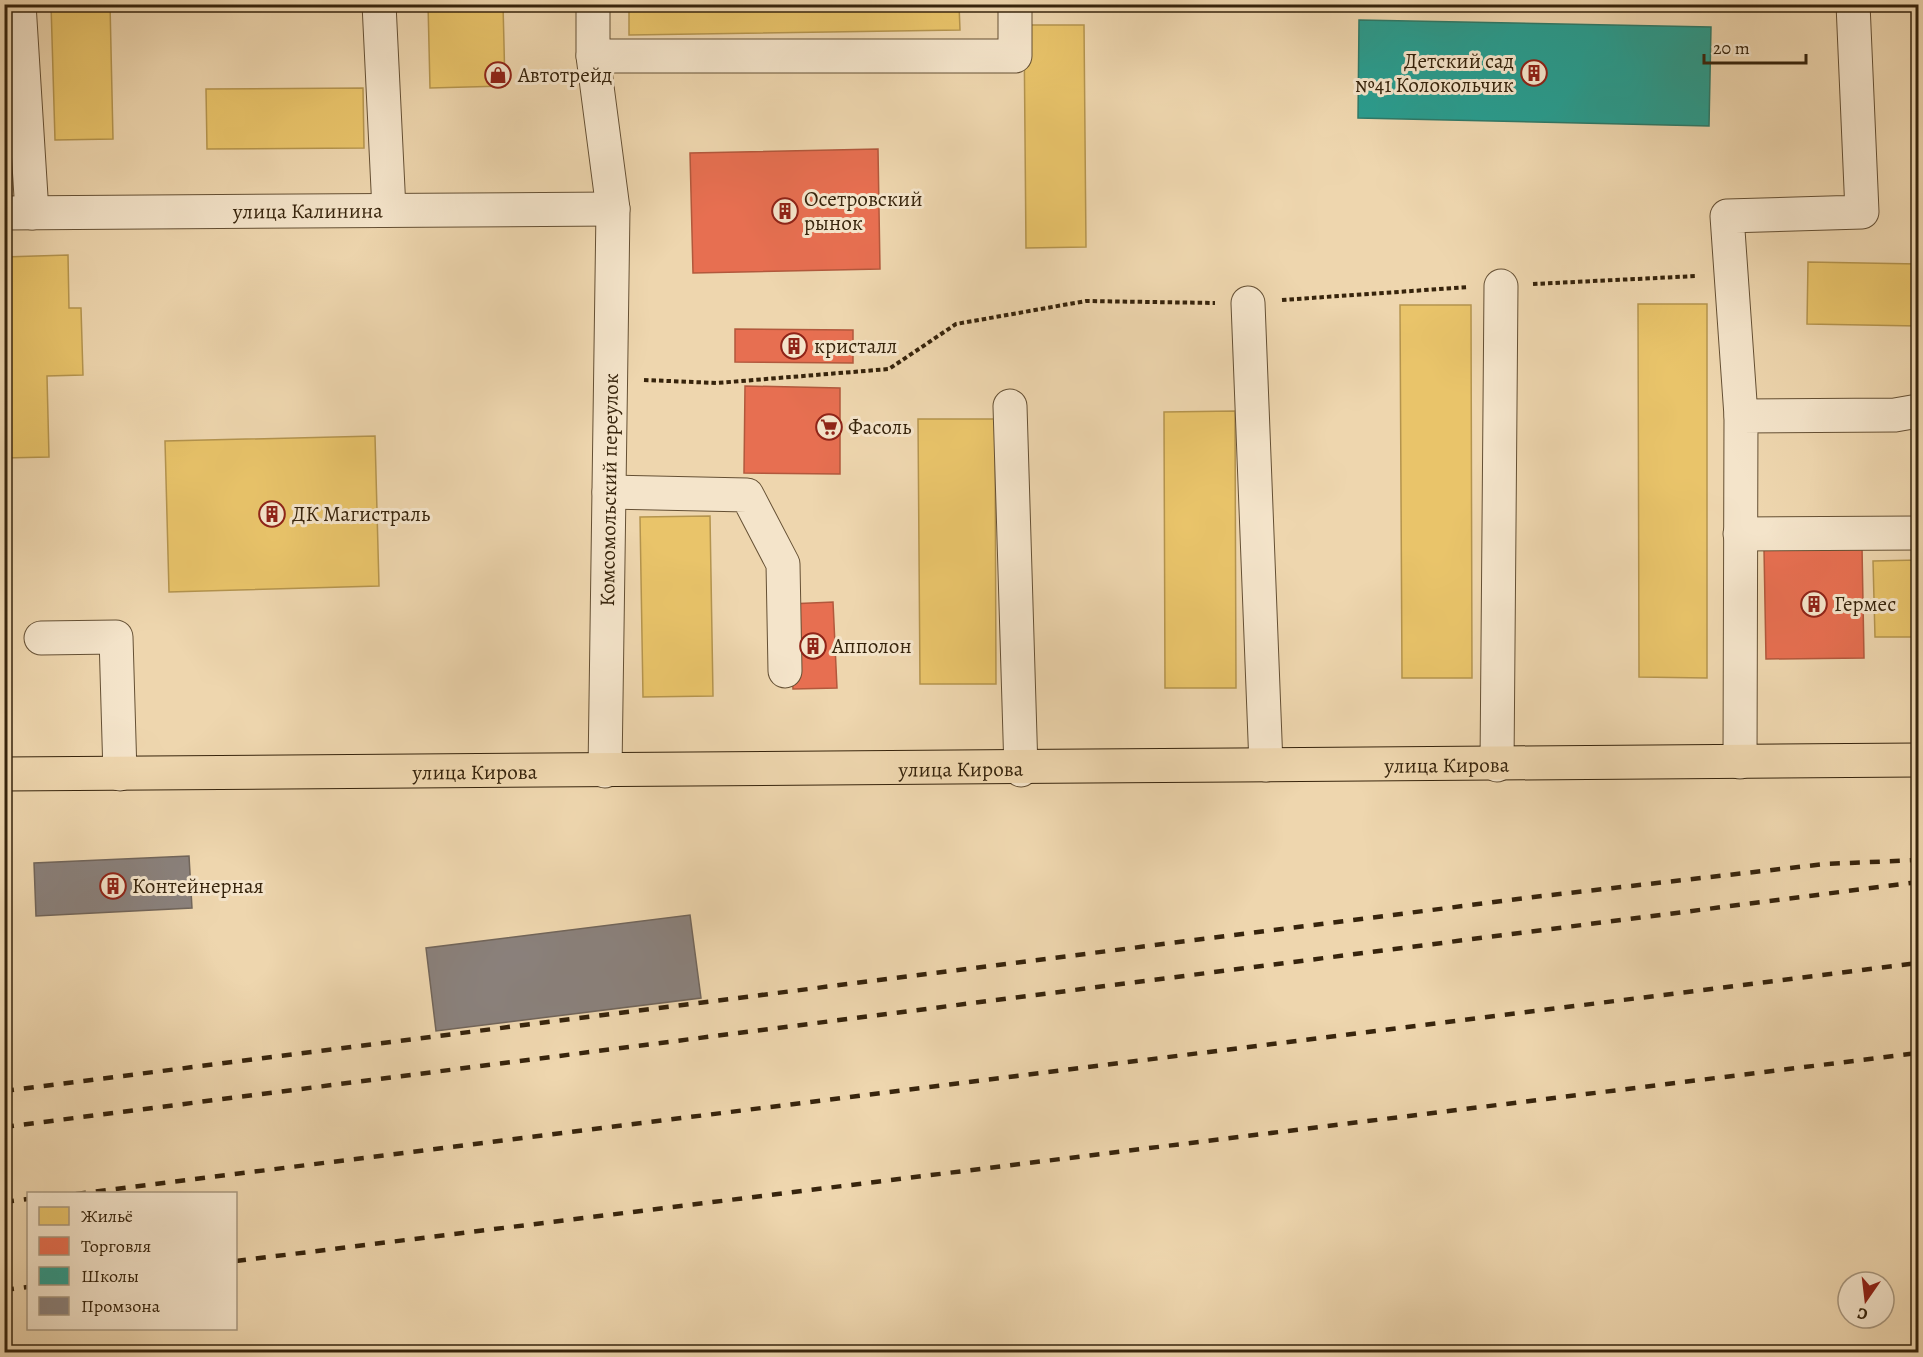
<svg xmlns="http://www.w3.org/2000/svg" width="1923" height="1357" font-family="Alegreya,serif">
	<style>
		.homes { fill: #e9c46a; stroke: #b4944e; stroke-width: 1.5 }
		.shops { fill: #e76f51; stroke: #b2583c; stroke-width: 1.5 }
		.schools { fill: #2a9d8f; stroke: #2e7968; stroke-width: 1.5 }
		.industry { fill: #8a817c; stroke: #71655a; stroke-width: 1.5 }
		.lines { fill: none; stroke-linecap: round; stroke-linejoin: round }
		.minor-casing { stroke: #655034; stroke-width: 35 }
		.major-casing { stroke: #37240c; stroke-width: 35 }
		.path { stroke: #37240c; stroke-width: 4; stroke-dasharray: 4.5 3; stroke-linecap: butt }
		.minor { stroke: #f4e4ca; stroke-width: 33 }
		.major { stroke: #eed6ae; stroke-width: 33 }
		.rail { stroke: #37240c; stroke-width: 4.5; stroke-dasharray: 10 10; stroke-linecap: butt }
		.labels { text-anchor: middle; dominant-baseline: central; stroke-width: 6; stroke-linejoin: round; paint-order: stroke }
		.poi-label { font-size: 21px; fill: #37240c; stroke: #f4e4ca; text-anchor: start }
		.street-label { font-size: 21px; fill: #37240c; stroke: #f4e4ca }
	</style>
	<rect width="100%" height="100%" fill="#eed6ae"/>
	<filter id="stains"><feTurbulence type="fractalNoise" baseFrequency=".00333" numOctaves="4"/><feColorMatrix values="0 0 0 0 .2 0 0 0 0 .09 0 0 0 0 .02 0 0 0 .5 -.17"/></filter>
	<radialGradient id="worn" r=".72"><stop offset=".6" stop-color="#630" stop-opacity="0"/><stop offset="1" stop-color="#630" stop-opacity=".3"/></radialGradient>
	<path class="homes" d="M51,4h59l3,135 -58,1z
		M428,4h75l2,82 -75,2z
		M629,4h330l1,26 -331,5z
		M1024,25h60l2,222 -60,1z
		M363,88l1,60 -157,1 -1,-60z
		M68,255l1,53h12l2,67 -36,1 2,81 -45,1v-201z
		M1808,262l110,2v62l-111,-2z
		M1638,304h69v374l-68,-1z
		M1400,305h71l1,373h-70z
		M1235,411l1,277h-71l-1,-276z
		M918,419h77l1,265h-76z
		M375,436l4,150 -210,6 -4,-151z
		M710,516l3,180 -70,1 -3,-180z
		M1918,560v77h-43l-2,-76z"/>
	<path class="shops" d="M878,149l2,120 -187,4 -3,-120z
		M735,329l118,1v33l-118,-1z
		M745,386l95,2v86l-96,-1z
		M1862,547l2,111 -98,1 -2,-110z
		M833,602l4,86 -44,1 -4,-85z"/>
	<path class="schools" d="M1359,20l352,7 -2,99 -351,-8z"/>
	<path class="industry" d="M189,856l3,52 -156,8 -2,-53z
		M690,915l11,83 -265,33 -10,-83z"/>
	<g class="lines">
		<g class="minor-casing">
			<g id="minor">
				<path d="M19,4l13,209"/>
				<path d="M379,4l10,206"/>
				<path d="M593,4v52l20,153 -8,562"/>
				<path d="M593,56h422v-52"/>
				<path id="s1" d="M4,213l609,-4"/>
				<path d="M1248,303l18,462"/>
				<path d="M1010,406l11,364"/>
				<path d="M1741,416l-14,-200 135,-4 -9,-208"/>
				<path d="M609,492l138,3 36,69 2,107"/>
				<path d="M1740,534l178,-1"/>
				<path d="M41,638l75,-1 4,137"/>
				<path d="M1740,762l1,-346 154,-1 23,-4"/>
				<path d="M1497,765l4,-479"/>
			</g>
		</g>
		<g class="major-casing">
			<g id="major">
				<path id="s2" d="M4,774c639,-2 1277,-6 1914,-14"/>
			</g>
		</g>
		<path class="path" d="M1533,284l164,-8
			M1282,300l187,-13
			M644,380l73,3 172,-14 67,-45 130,-23 129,2"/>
		<use href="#minor" class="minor"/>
		<use href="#major" class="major"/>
		<path class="rail" d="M4,1091l1538,-195 283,-32 93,-4
			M4,1127l1914,-245
			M76,1194l1842,-231
			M4,1202l24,-3
			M236,1261l1682,-208
			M4,1290l24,-3"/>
	</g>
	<defs>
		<g id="building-ring" transform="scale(1.35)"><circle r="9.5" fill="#f4e4ca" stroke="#8f2418" stroke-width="1.5"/><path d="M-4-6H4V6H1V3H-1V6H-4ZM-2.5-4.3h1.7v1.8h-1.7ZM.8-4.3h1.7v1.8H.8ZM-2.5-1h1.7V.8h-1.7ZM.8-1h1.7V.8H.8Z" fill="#8f2418"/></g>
		<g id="shop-ring" transform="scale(1.35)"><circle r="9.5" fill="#f4e4ca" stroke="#8f2418" stroke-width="1.5"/><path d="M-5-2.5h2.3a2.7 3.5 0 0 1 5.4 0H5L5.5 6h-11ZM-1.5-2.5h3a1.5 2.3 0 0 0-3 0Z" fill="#8f2418"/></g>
		<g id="supermarket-ring" transform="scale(1.35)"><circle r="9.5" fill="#f4e4ca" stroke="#8f2418" stroke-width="1.5"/><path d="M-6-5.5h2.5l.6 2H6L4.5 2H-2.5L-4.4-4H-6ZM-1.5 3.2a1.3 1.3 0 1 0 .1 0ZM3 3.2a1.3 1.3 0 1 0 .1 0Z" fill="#8f2418"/></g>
	</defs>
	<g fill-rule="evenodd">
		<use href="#building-ring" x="1534" y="73"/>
		<use href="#shop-ring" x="498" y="75"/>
		<use href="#building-ring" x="785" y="211"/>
		<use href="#building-ring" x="794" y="346"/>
		<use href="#supermarket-ring" x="829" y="427"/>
		<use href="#building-ring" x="272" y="514"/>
		<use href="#building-ring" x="1814" y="604"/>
		<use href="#building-ring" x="813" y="646"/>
		<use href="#building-ring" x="113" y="886"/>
	</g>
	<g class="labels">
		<g class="poi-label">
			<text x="1514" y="61" text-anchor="end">Детский сад<tspan x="1514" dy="24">№41 Колокольчик</tspan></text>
			<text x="518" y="75">Автотрейд</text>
			<text x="804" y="199">Осетровский<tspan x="804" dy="24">рынок</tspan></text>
			<text x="814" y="346">кристалл</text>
			<text x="848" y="427">Фасоль</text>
			<text x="292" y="514">ДК Магистраль</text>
			<text x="1834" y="604">Гермес</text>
			<text x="832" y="646">Апполон</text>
			<text x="132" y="886">Контейнерная</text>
		</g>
		<g class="street-label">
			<text stroke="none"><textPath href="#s1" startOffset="304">улица Калинина</textPath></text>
			<text transform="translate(609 490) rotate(-89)">Комсомольский переулок</text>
			<text stroke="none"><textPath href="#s2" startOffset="1443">улица Кирова</textPath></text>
			<text stroke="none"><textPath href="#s2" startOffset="957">улица Кирова</textPath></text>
			<text stroke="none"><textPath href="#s2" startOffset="471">улица Кирова</textPath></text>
		</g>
	</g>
	<rect width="1923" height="1357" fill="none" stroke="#eed6ae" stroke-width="24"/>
	<rect x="6" y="6" width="1911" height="1345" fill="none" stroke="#37240c" stroke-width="3"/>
	<rect x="12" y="12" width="1899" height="1333" fill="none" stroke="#37240c" stroke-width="1.5"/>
	<rect x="27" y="1192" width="210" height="138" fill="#f4e4ca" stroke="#a8977e" stroke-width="1.5"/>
	<rect x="39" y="1207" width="30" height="18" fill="#e9c46a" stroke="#a8977e" stroke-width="1.5"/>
	<text x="81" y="1222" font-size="18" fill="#37240c">Жильё</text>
	<rect x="39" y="1237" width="30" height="18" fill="#e76f51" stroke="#a8977e" stroke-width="1.5"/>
	<text x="81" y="1252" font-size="18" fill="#37240c">Торговля</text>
	<rect x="39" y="1267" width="30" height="18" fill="#2a9d8f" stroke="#a8977e" stroke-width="1.5"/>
	<text x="81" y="1282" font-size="18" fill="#37240c">Школы</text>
	<rect x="39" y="1297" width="30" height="18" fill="#8a817c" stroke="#a8977e" stroke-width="1.5"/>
	<text x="81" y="1312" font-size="18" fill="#37240c">Промзона</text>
	<g transform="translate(1866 1300) rotate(194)"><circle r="28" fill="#f4e4ca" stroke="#a8977e" stroke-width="1.5"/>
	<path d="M0-4.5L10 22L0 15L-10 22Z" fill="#8f2418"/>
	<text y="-9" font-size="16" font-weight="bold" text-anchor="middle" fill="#37240c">С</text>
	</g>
	<path d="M1704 54v9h102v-9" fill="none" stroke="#37240c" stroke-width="3"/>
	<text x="1713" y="54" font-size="18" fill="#37240c" stroke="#f4e4ca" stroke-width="4.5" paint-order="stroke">20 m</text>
	<rect width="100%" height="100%" filter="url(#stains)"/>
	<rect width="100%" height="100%" fill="url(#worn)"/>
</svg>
